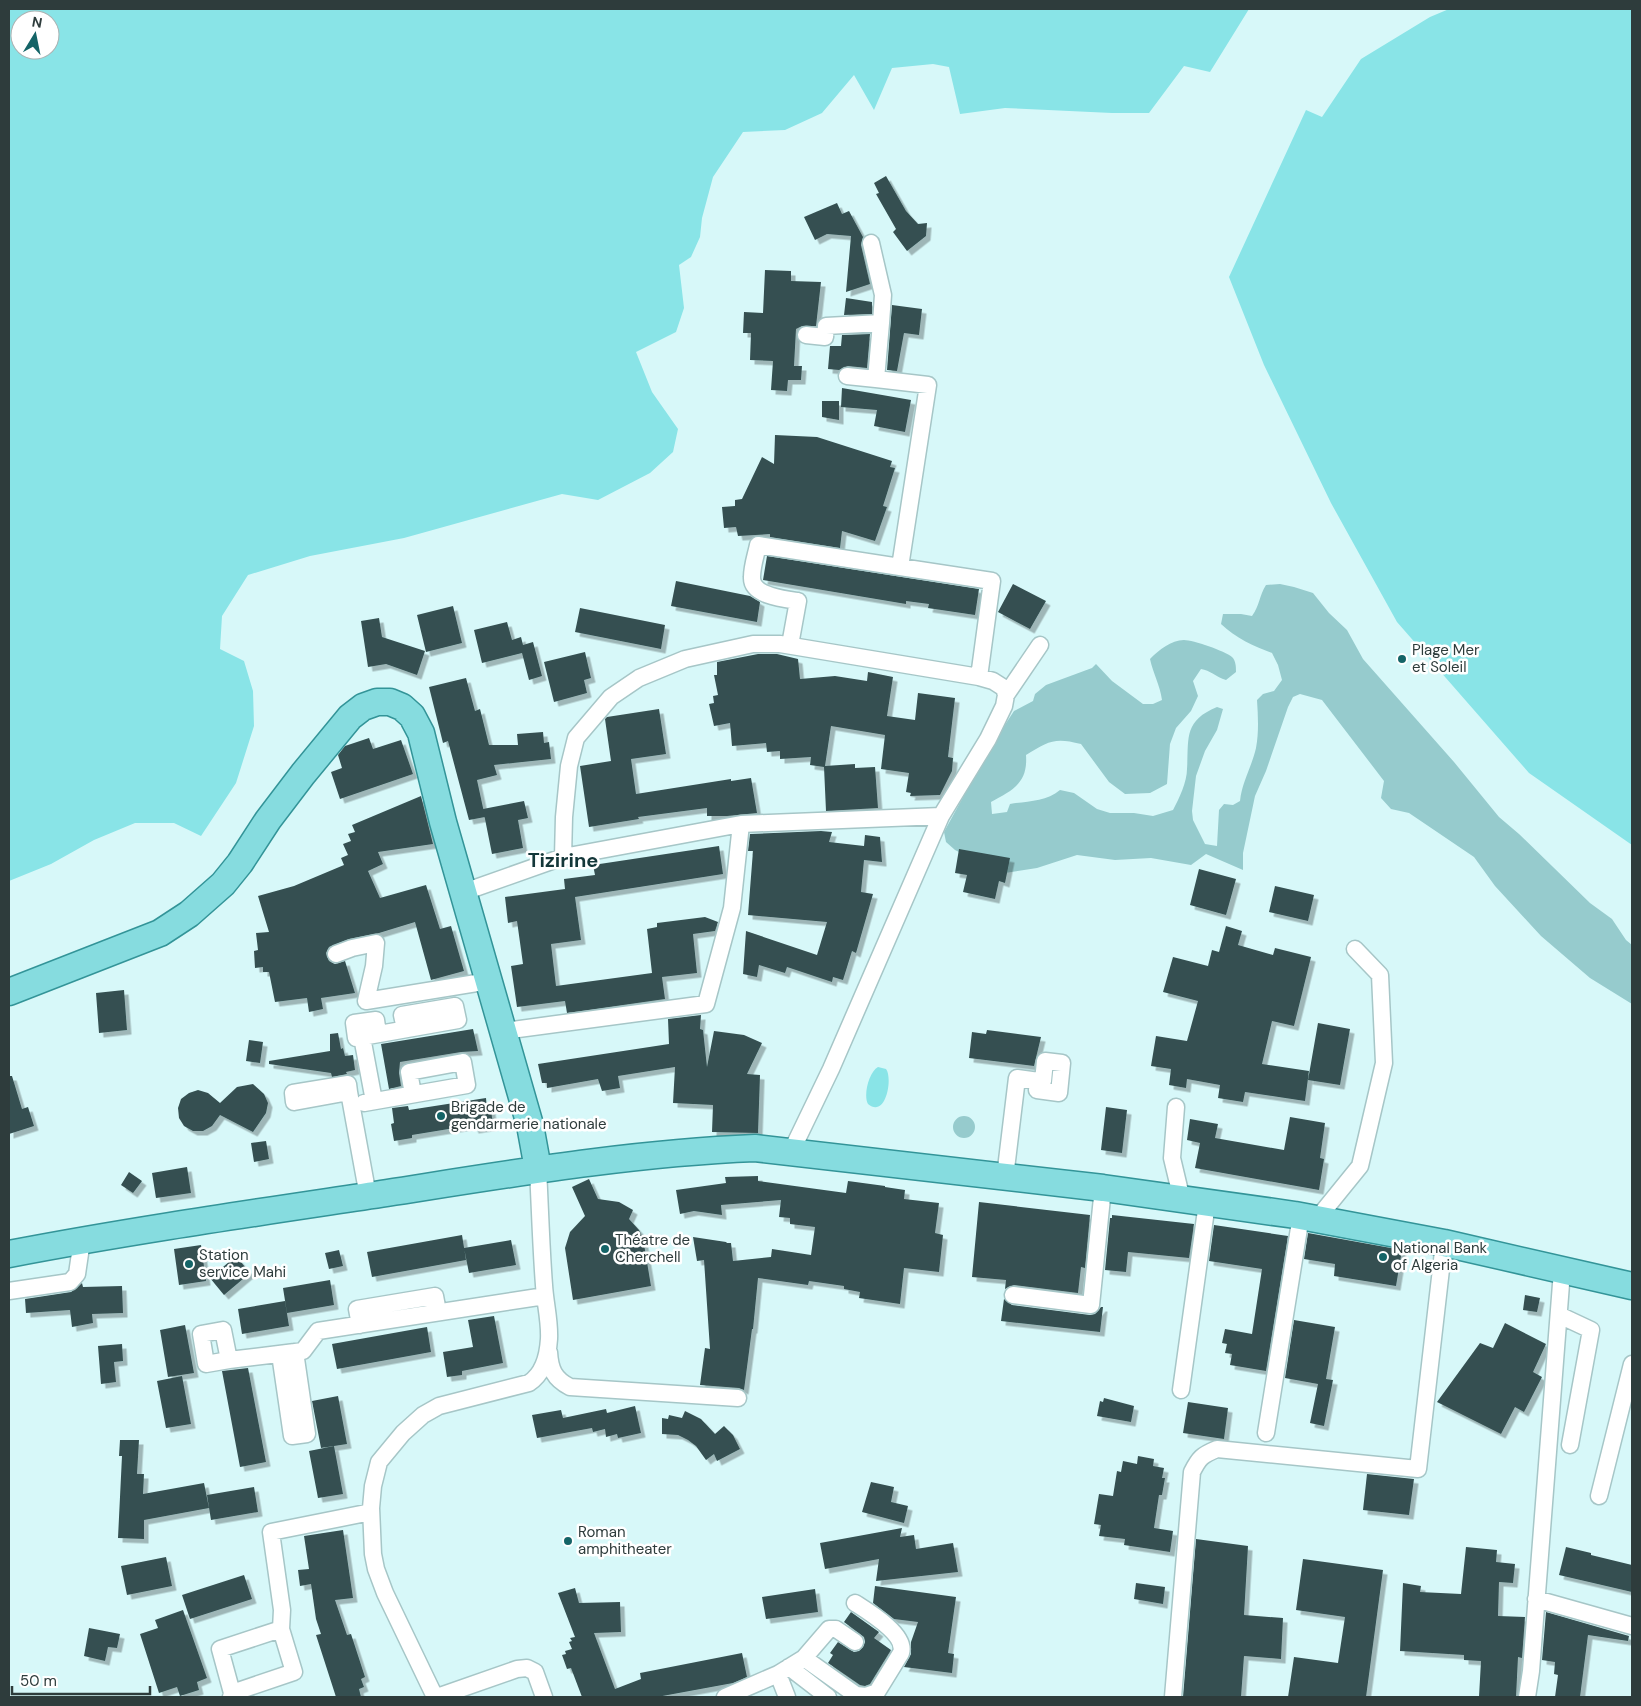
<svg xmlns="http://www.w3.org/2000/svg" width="1641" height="1706" font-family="'DM Sans',sans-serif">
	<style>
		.green { fill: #96cbcd }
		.water { fill: #89e4e7; fill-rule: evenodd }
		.building { fill: #345051; filter: url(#shadow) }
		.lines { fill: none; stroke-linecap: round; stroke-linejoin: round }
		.minor-casing { stroke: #a6c6c7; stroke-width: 19 }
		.primary-casing { stroke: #339498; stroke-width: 29 }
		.minor { stroke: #fff; stroke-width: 16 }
		.primary { stroke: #86dcdf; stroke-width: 26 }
		.poi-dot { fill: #146467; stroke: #fff; stroke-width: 2 }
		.labels { text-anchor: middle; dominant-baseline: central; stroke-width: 5; stroke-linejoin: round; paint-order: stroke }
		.poi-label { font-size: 15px; fill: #2e3c3c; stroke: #fff; text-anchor: start }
		.district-label { font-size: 20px; font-weight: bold; fill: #143739; stroke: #fff }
	</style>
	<defs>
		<filter id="shadow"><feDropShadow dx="4.5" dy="4.5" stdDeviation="0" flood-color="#0004"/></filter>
	</defs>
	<rect width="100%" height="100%" fill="#d7f8f9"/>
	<path class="green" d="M1280,584l14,3 19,6 16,20 18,17 16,29 91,103 45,55 20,17 71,69 22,16 14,21 6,5v59l-42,-26 -49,-42 -46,-50 -21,-29 -65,-44 -18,-4 -10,-11 3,-17 -62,-81 -22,-6 -7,3 -5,10 -22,64 -11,25 -12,57v17l-37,-16 -15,11 -40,-7 -36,2 -38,-5 -40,13 -32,5 -20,-8 -30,-15 -9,-8 -2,-10 47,-86 23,-35 19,-10 2,-7 11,-9 46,-17 4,-4 16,17 31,23h10l9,-4c-2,-15 -9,-27 -12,-41 9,-9 21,-19 34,-19 9,0 41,11 48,17 4,4 4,10 4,15l-10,8c-10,-3 -16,-10 -25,-11l-8,12 5,15 -7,15 -15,17 -6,16 -3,40 -17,9 -25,1 -16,-12 -28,-38c-26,-7 -33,-3 -55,11 2,28 -13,35 -35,47l1,12 15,-2 3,-8c17,-3 36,-2 50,-14l14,3 23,16 13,4h24l19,3 20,-6c6,-11 14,-28 14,-41 2,-30 -4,-48 30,-62l6,2 -6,21 -12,21 -9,25 -4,35 1,9 12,24 12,2 2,-36 5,-6 9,1 7,-4c2,-19 12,-35 16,-53 3,-16 2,-32 1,-48l6,-6 11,-3 8,-11 -4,-15 -6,-12c-19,-7 -36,-15 -51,-29l2,-10h18l11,2c8,-11 7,-20 14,-31z
		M953 1127a11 11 0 1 1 22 0a11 11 0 1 1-22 0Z"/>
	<path class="water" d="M9,9h1240l-39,63 -26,-6 -35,47h-37l-107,-5 -45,6 -11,-47 -16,-3 -41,4 -18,42 -20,-35 -32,38 -37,17 -42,2 -30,45 -11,41 -2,19 -9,20 -12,8 5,43 -8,24 -40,20 16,40 26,37 -5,23 -23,21 -52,27 -36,-6 -158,44 -94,18 -62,19 -26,41 -2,33 24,12 9,30 1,35 -18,57 -35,53 -27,-13h-39l-41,17 -43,24 -42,17zM20,20h30v30h-30z
		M1449,9h183v836l-103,-72 -132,-151 -66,-119 -67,-138 -35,-88 77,-167 16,7 39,-58 69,-42z
		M878,1067l8,2c7,9 0,50 -18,35 -5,-9 1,-32 10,-37z"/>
	<path class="building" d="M886,176l20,35 12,13 9,-1 -1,13 -19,15 -14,-19 3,-3 -20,-35 3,-1 -5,-10z
		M837,203l5,11 7,-3 14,26 -2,8 9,39 -24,8 5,-56 -24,-2 -12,6 -11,-23z
		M765,270l26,1v10l30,1 -5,44h-14l-6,3 -2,37h8l-1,14h-13l-1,11 -16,-1 2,-29 -23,-1 1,-27h-8l1,-21 19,1z
		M846,298l26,4v12l-28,1z
		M892,305l30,4 -3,26 -15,-2 -7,38 -10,-1z
		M870,334l-3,34 -19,-2 -9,4 -11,-1 2,-23h11l1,-11z
		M842,388l69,12 -6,32 -31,-6 3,-16 -36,-3z
		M822,401h17v19l-17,-3z
		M775,435l42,2 75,24 -2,6 5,1 -12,38 4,1 -12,34 -33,-10 -2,17 -70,-11v-3l-32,2 -2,-9 -12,1 -2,-21 13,-1v-6l7,-1 20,-42 12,7z
		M767,556l212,33 -4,26 -47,-7 1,-4 -23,-3v3l-143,-24z
		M676,581l74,15 10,6 -3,20 -86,-16z
		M1013,584l33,17 -16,28 -32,-17z
		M453,606l9,37 -36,9 -9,-37z
		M580,608l85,17 -4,24 -86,-17z
		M379,618l3,19 43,14 -8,24 -31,-11 -18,3 -7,-46z
		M507,622l5,18 9,-3 2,8 10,-3 9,34 -13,4 -7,-27 -40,10 -8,-33z
		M585,652l6,26 -7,2 3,13 -33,9 -10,-40z
		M758,654h19l21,5 2,20 35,-3 32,5 1,-9 25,5 -6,39 28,4 3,-27 37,5 -7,59 5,1 -1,13 -12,24 -30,1 1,-3 -5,-1 3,-19 -28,-4 4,-34 -54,-9 -6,40 30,-2v4l20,-1 3,41 -52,3 -2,-44 -14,-2 1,-8 -31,2v-8l-13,1 -1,-9 -34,3 -2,-23 -16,3 -5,-22 5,-1 -1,-7 5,-1 -4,-20h3v-13z
		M466,678l9,33 5,-2 9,36h29l-1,-11 26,-2 1,11 5,-1 2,17 -57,6 3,10 -20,5 8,37 -16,3 -21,-79 -5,2 -14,-56z
		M659,709l7,45 -35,5 5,35 95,-15v2l20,-3 6,35 -30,3h-20v-8l-69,9 1,2 -50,8 -9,-61 31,-5 -6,-42 2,-2z
		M369,738l4,11 28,-9 12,34 -73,25 -9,-27 11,-4 -4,-13 7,-9z
		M421,796l12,48 -55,8 5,12 -15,7 12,27 46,-13 14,44 11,-3 13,45 -33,9 -16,-58 -36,11 -30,6 -20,8 -3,6 3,8 6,3 10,-3 10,32 -34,5 2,11 -14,3 -2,-14 -32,4 -6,-30h-6v-5l-8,1 -1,-17 4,-1 -2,-17 13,-1 -11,-36 36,-10 50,-21 -3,-7 7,-3 -5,-11 8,-3 -3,-7 7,-2 -3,-7z
		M524,801l4,17 -10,2 5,28 -31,6 -9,-45z
		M821,831l11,1 -3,10 35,4 1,-11 15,2 2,25 -18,-2 -3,32 12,2 -17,59 -4,-2 -9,29 -10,-3 -1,5 -45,-15 -2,6 -26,-8 -2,12 -14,-3 3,-43 71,24 10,-33 -79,-7 5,-64h-5l2,-17z
		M719,846l4,28 -148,23 6,43 -30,4 5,42 96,-13 -5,-44 10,-2v-4l48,-6 13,5 -3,9 -22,3 4,39 -35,4 3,22 -98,14 -2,-12 -48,6 -6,-41 12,-2 -6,-43 -9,2 -3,-26 60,-8 -1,-10 31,-4 -2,-10z
		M959,849l51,9 -5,25 -6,-2 -4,18 -32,-7 4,-17 -12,-2z
		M1199,869l37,10 -10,36 -36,-10z
		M1275,886l39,9 -6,26 -39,-9z
		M1226,926l16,5 -4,14 35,10 2,-7 36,9 -17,69 -22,-5 -10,43 47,7 -4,30 -60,-9 -2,10 -25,-4 2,-13 -33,-6 -1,9 -17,-3 2,-16 -20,-3 5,-30 31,5 11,-40 -35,-9 10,-35 35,9 4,-16 7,2z
		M124,990l3,40 -28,3 -3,-40z
		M701,1015l-1,14 3,1 4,37 7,-36 30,4 18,8 -15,31 13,1 -2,58 -46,-1 1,-27 -40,-2 2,-36 -57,9 2,12 -18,3 -4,-12 -51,9v-5h-5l-4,-19 131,-20 -1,-25z
		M1318,1023l32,6 -10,56 -32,-5z
		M473,1029l5,22 -17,1 -61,10 -1,11 2,13 -12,3 -8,-45z
		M987,1030l54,7 -7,29 -65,-8 3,-26 14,2z
		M338,1033l3,16 2,-1 2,8 8,-1 2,15 -9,2 1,2 -15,3 -1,-4 -62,-9v-3l61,-10v-17z
		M249,1040l14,2 -3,21 -14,-2z
		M9,1076h3l10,33 6,-2 6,19 -25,8z
		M253,1084l11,10 4,9 -2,10 -13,19 -33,-17 -8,11 -9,5h-10l-9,-5 -5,-8 -1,-10 3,-9 8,-6 9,-3 10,3 12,10 17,-16z
		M486,1098l1,12 4,-1 2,17 -19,3 -1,-4 -61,10v3l-18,3 -3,-17 3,-1 -2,-15 16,-2 1,4z
		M1106,1107l21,3 -5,43 -21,-3z
		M1290,1117l35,6 -5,35 4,1 -5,31 -124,-22 5,-25 -13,-3 3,-21 28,5 -3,14 69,12z
		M266,1141l3,18 -15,3 -3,-19z
		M187,1167l4,26 -35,5 -4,-25z
		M129,1172l13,9 -9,12 -12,-8z
		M758,1176v5l88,12 2,-12 37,5v1l20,3 -1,9 35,4 -4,30 8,2 -4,37 -35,-4 -4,36 -41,-6 1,-6 -16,-3v-3l-35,-5 -1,4 -50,-7 -5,51h-1l-8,61 -5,-2 -39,-3 5,-37 5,1 -6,-89 -7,1 -4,-24 33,5 1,1h4l2,18 38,-4 1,-8 39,6 4,-28 -25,-3v-6l-11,-1 2,-17 -60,5 1,10 -28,-4 -14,3 -4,-24 50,-7 -1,-6z
		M589,1179l9,20 21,3 14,8 -4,9 10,11 4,8 8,48 -78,14 -8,-52 5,-16 15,-16 -13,-29z
		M979,1202l111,13 -5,53 -4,-1 -3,26 -64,-8 -9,4 1,-9 -34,-3z
		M1112,1215l82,9 -5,34 -61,-6 -2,20 -21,-2 5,-52h2z
		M1214,1225l74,11 -22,135 -36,-6 2,-11 -7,-1 2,-9 -5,-1 3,-14 27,5 10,-65 -53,-8z
		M1308,1233l94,17 -6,36 -62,-10 1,-12 -31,-5z
		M462,1235l4,25 -94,17 -5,-25z
		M511,1240l5,25 -47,8 -5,-25z
		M201,1245l5,36 -27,4 -5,-36z
		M339,1250l4,16 -14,3 -4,-16z
		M236,1256l14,17 -26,22 -14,-17z
		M330,1280l4,25 -47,8 -4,-25z
		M82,1283l1,4 39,-1 1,27 -31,1 1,9 -21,4 -2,-17 -44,3 -1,-14 46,-7z
		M1525,1295l15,3 -3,14 -14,-2z
		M1004,1299l8,6 78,10 5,-1 6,-7h2l-3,25 -99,-11z
		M285,1301l4,25 -47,8 -4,-25z
		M494,1316l9,47 -41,8v4l-15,2 -4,-25 30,-5 -5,-27z
		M1294,1320l41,7 -9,52 7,1 -9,46 -14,-3 8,-39 -33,-6z
		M1505,1323l41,21 -13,28 9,5 -18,35 -9,-5 -14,27 -64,-32 43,-59 13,5z
		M185,1325l9,48 -26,4 -8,-47z
		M427,1327l4,25 -94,17 -5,-25z
		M122,1344l1,17 -9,1 2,20 -15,2 -3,-38z
		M248,1368l18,94 -26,5 -18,-96z
		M182,1376l9,48 -25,4 -9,-47z
		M338,1396l9,48 -26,4 -9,-47z
		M1104,1398l30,8 -3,16 -34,-6 3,-15 3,1z
		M1188,1402l40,6 -4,31 -41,-6z
		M635,1406l6,27 -23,5 -1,-4 -11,3 -1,-8 -12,3 -1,-4 -55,10 -5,-23 29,-5 2,8 43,-9 1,4z
		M685,1411l16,8 14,15 9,-8 9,9 7,14 -23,12 -3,-7 -8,6 -10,-14 -8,-6 -10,-5 -16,-1v-16l6,1 1,-4 13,3z
		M120,1440h19l-2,34h7l-1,20 61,-11 5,25 -65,12v19l-26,-1 4,-82h-3z
		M334,1446l9,48 -25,4 -9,-47z
		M1138,1456l16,3 -1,7 11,2 -2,10h3l-3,17h-3l-5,33 19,3 -3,21 -46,-7 1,-6 -26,-3 2,-11 -7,-1 5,-30 14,2 4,-25 4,1 2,-11 14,3z
		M1367,1474l47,5 -5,36 -46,-5z
		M871,1482l23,5 -3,15 17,4 -4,17 -42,-11z
		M254,1487l4,25 -47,8 -4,-25z
		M902,1528l-2,9 14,-2 2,14 37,-6 5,29 -82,9 3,-22 -54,10 -5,-26z
		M343,1530l10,68 -18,2 12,35 4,-1 14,43 -4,2 3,8 -5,2 2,8h-25l-20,-62 5,-1 -5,-15 -5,-35 -11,2 -2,-16 11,-1 -5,-33z
		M1196,1539l52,7 -4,69 39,3 -2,41 -37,-3 -3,41h-58z
		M1466,1547l31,3 -1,12 19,2 -2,19 -14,-1 -1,34 27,1 -3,41 -4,-1 -2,40h-37l2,-36 -17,-1v-5l-64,-4 3,-68 18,3 -1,6 41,2z
		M1566,1547l25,6v2l41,10v27l-73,-17z
		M166,1557l6,29 -45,9 -6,-29z
		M1303,1559l80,11 -17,127h-78l6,-40 44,6 7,-46 -49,-7z
		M244,1575l8,24 -62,20 -8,-24z
		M1136,1583l29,4 -2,17 -29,-5z
		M875,1586l81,11 -8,56 6,1 -2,19 -48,-6 7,-13v-12l7,-20 -24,-3 -21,-16z
		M575,1588l4,15 41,-1 1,30 -27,1 21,56 26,-10 -1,-6 102,-20 5,24 -14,6 -76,14h-75l-11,-29 -4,1 -5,-14 4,-1 -1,-3 7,-2 -3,-7 3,-1 -2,-3 5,-1 -17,-44z
		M815,1589l3,23 -52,7 -4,-22z
		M183,1610l24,68 -10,4 2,8 -19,6 -3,-9 -18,6 -19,-59 18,-6 -3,-8z
		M851,1612l28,20 -5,6 17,12 -21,34 -5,2 -5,-1 -32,-22 5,-8 -3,-2 8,-11 16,10 5,-1 4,-4 2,-5 -1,-5 -20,-15z
		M1546,1612l83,24 -1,5 -40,-6 -8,62h-25l3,-22 -4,-1 1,-12 -13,-2z
		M89,1628l31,6 -3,14 -9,-1 -3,14 -21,-5z"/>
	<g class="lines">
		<g class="minor-casing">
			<path id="minor" d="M871,243l12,52 -2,28
				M806,335l19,2 1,-11 55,-3 -5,56 52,6 -28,182 92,14 -13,96
				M847,376l29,3
				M790,645l8,-44c-14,-2 -47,-5 -46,-24 0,-11 4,-22 6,-32l142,22
				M563,857l178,-33 200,-8
				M464,892l99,-35 1,-40 5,-51 7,-28 35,-41 28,-19 46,-19 68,-15h27l199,33 14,4 11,7 2,7
				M336,954l16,-6 24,-5 -2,23 -8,35 123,-20
				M504,1031l202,-27 26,-96 9,-84
				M362,1037l-6,1 -2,-15 22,-3 2,14
				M349,1092l-1,-8 -55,9 1,9 55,-10 19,104
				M374,1101l-12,-64 96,-17 -3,-14 -53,9 3,14
				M364,1103l103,-18 -4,-23 -54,10 4,22
				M1176,1107l-4,51 10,42
				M791,1152l40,-83 110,-253 47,-77 16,-33 2,-11 34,-50
				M1005,1177l12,-99 22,3 -2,9 22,3 3,-30 -17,-2 -2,20h-4
				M1317,1219l43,-53 24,-103 -4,-88 -25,-26
				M9,1291l61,-9 7,-8 5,-34
				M1013,1295l78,10 12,-117
				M1559,1315l32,15 -21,115
				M360,1325l-3,-16 78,-13 3,16
				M549,1352c1,17 5,27 21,35l168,11
				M280,1354l12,82 15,-2 -12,-82
				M229,1360l-23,4 -5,-30 22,-4 6,30 74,-9 15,-20 227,-35
				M1181,1390l26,-187
				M1266,1433l35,-217
				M1599,1496l33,-132
				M1536,1599l96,27
				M281,1629l1,-19 -11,-78 100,-20
				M804,1658l52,37 10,1 11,-4 24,-39c6,-18 -32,-41 -46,-50
				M789,1667l39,30
				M778,1674l9,23
				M231,1697l1,-4 -12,-44 61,-20 13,43 -62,21
				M435,1697l-50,-104 -9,-24 -3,-15 -2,-46 2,-22 6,-24 24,-29 20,-18 16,-9 90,-23c14,-9 19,-28 20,-44 1,-18 -4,-36 -5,-54 -3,-39 -4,-77 -6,-116
				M437,1697l80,-28 10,-1 8,4 9,25
				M725,1697l53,-23 26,-16 25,-29h7l19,13
				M1173,1697l19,-225c7,-14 10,-17 25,-23l201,20 26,-226
				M1527,1697l4,-26 31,-400"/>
		</g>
		<g class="primary-casing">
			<path id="primary" d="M9,992l151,-59 29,-19 34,-30 17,-21 28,-43 35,-46 47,-57 13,-10 14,-5h13l12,5 10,9 9,17 22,89 87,303 8,44
				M9,1254c125,-24 252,-42 378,-61 122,-19 244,-40 368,-45l348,40 192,27 149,28 188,43"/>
		</g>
		<use href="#minor" class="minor"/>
		<use href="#primary" class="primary"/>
	</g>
	<g class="poi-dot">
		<circle cx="1402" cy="659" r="5"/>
		<circle cx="441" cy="1116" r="5"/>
		<circle cx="605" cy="1249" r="5"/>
		<circle cx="1383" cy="1257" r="5"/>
		<circle cx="189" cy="1264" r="5"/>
		<circle cx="568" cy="1541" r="5"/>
	</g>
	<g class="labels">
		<g class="poi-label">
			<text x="1412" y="650">Plage Mer<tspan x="1412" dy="17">et Soleil</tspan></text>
			<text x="451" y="1107">Brigade de<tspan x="451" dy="17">gendarmerie nationale</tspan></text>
			<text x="615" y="1240">Théatre de<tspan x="615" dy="17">Cherchell</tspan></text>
			<text x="1393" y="1248">National Bank<tspan x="1393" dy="17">of Algeria</tspan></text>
			<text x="199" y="1255">Station<tspan x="199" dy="17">service Mahi</tspan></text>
			<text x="578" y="1532">Roman<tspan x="578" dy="17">amphitheater</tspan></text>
		</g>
		<g class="district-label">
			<text x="563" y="860">Tizirine</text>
		</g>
	</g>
	<rect width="1641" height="1706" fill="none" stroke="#2e3c3c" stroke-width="20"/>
	<g transform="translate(35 35) rotate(10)"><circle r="24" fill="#ffffff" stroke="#abb1b1"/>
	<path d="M0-4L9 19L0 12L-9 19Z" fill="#146467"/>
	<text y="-8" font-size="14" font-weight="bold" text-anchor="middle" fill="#2e3c3c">N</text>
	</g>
	<path d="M12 1686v8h138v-8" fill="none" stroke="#2e3c3c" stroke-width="2.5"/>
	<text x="20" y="1686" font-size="15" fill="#2e3c3c" stroke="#ffffff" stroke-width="4" paint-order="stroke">50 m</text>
</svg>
